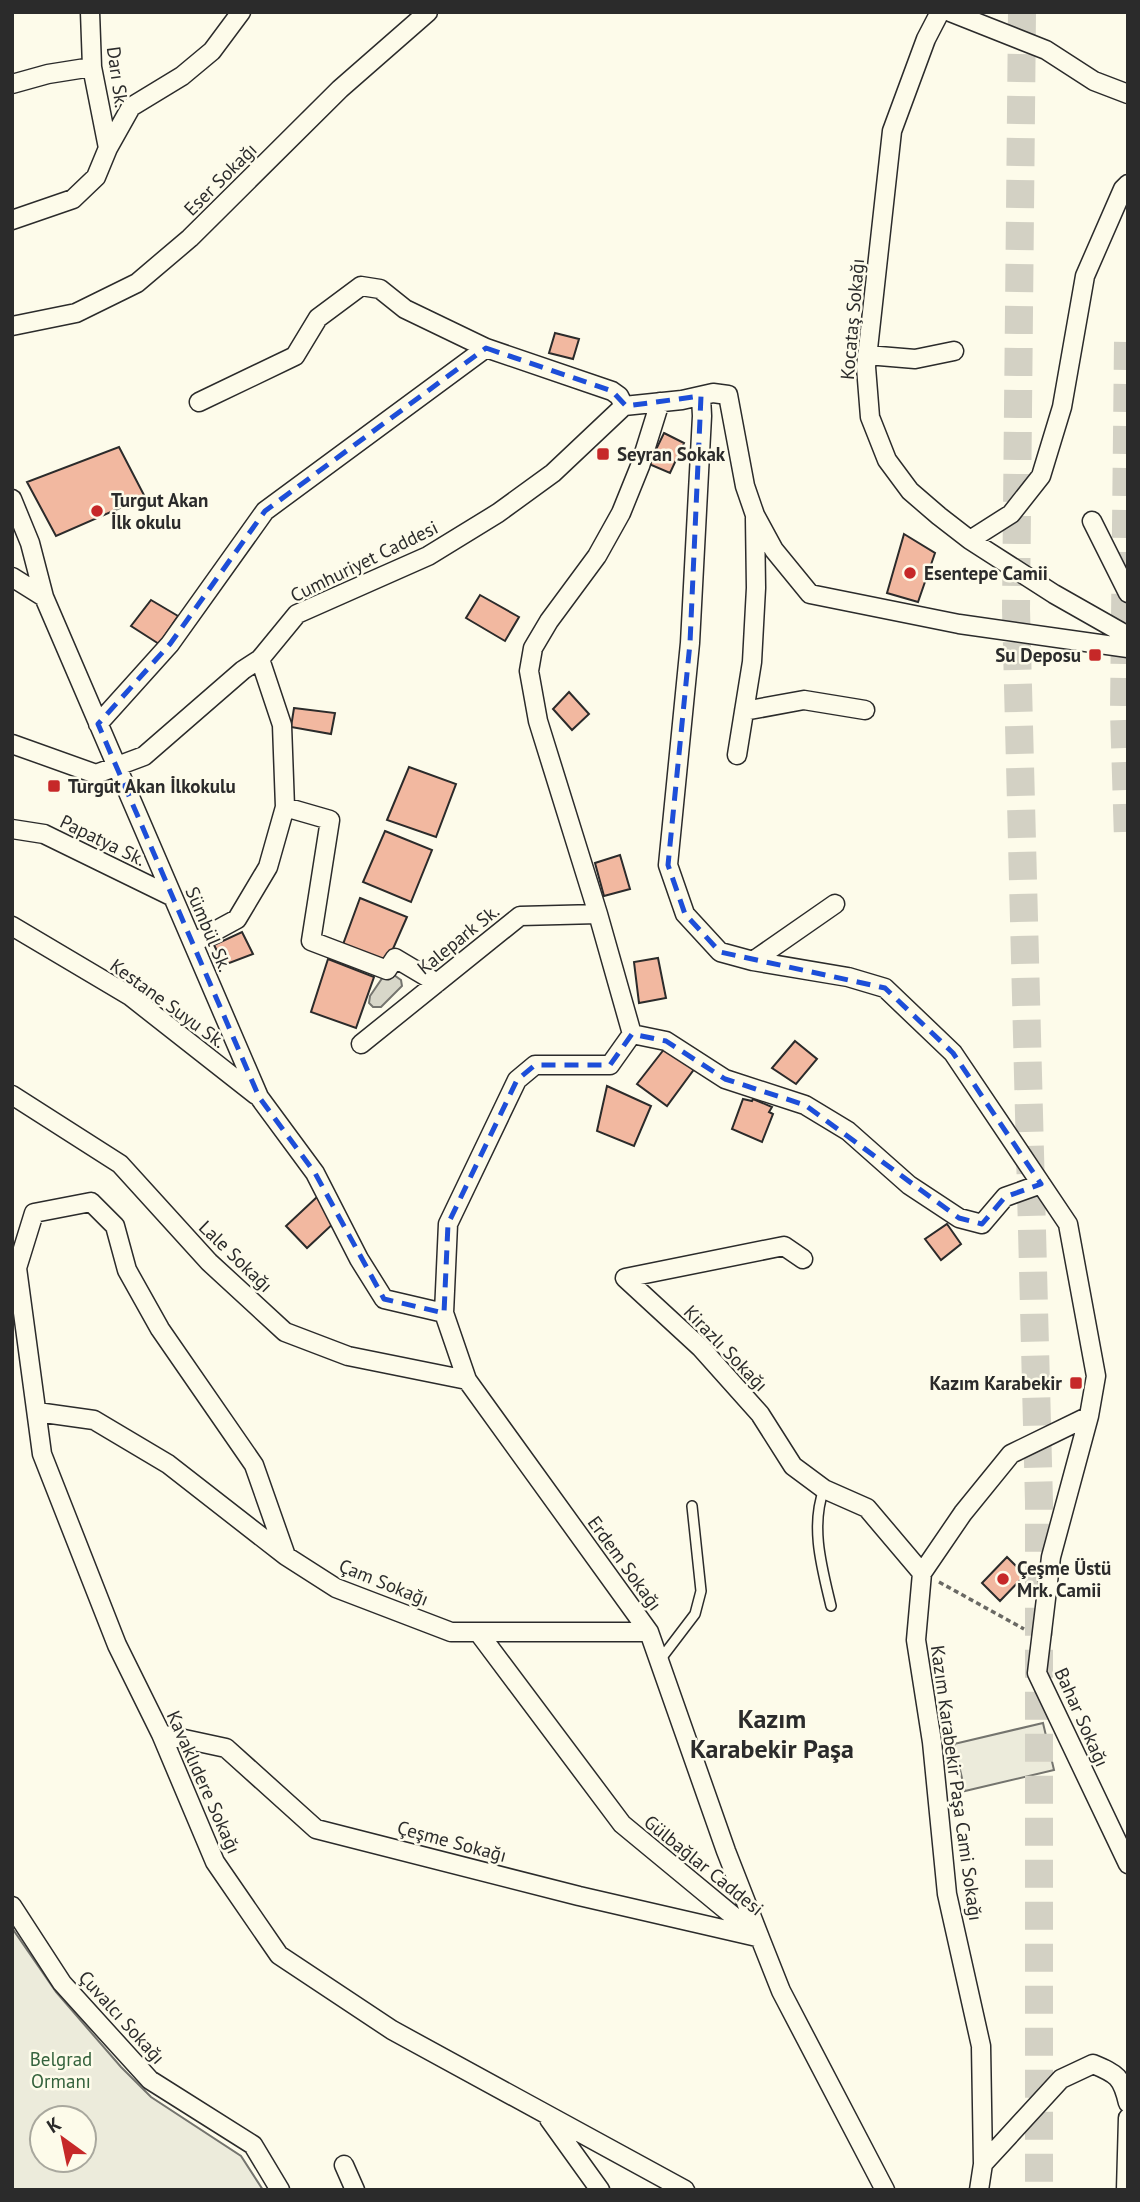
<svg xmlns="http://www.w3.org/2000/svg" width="1140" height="2202" font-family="'PT Sans',sans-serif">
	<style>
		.green { fill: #ecebdb; stroke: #74746e; stroke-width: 2; fill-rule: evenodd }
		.water { fill: #d8d7c9; stroke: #74746e; stroke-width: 2 }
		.building { fill: #f2b8a0; stroke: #2b2b2b; stroke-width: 2 }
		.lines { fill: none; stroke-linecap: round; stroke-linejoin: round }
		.primary-tunnel { stroke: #d3d1c4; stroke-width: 28; stroke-dasharray: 28 14; stroke-linecap: butt }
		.lane-casing { stroke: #2b2b2b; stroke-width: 12 }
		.street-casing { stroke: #2b2b2b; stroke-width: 21 }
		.path { stroke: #6a6964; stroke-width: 3.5; stroke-dasharray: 5 3.5; stroke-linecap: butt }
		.lane { stroke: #fdfbea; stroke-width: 9 }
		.street { stroke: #fdfbea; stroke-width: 18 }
		.marked { fill: none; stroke: #1d4ed8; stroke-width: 5; stroke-dasharray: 14 9; stroke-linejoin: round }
		.poi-dot { fill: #c62828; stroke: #fdfbea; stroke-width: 2.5 }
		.labels { text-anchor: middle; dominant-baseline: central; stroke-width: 5; stroke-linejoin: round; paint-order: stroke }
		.street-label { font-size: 19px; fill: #2b2b2b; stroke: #fdfbea }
		.poi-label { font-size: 19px; font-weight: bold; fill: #2b2b2b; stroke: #fdfbea; text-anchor: start }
		.park-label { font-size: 19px; fill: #34623c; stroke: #fdfbea }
		.district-label { font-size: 26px; font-weight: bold; fill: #2b2b2b; stroke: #fdfbea }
	</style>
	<rect width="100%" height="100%" fill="#fdfbea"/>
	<path class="green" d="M1043,1723l11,47 -89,21 -11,-47z
		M12,1928l44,64 65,75 30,30 90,59 22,34h-251zM42,2118h42v42h-42z"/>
	<path class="water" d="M394,975l7,5 1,6 -21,21h-8l-4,-4 1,-7 13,-19z"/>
	<path class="building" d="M555,333l24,6 -6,20 -24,-6z
		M664,433l20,10 -14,30 -21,-9z
		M119,447l26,50 -89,39 -29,-54z
		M904,534l31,19 -17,49 -31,-9z
		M480,595l39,22 -14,24 -39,-23z
		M151,600l27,16 -19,28 -28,-18z
		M569,692l20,22 -17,16 -19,-21z
		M294,708l41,5 -4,21 -40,-7z
		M409,767l47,17 -20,53 -49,-17z
		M385,831l47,19 -21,52 -48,-20z
		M620,855l10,34 -26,7 -9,-33z
		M360,898l47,19 -22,50 -44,-17z
		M242,932l11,22 -29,11 -10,-20z
		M658,958l8,40 -27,5 -5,-41z
		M328,959l46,18 -18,51 -45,-16z
		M795,1041l22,18 -21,25 -24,-16z
		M665,1048l30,20 -28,38 -30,-22z
		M607,1086l44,20 -17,40 -37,-15z
		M743,1099l9,2 1,-2 19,8 -3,5 4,2 -11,28 -30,-13z
		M317,1197l19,24 -29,27 -21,-22z
		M947,1224l14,20 -20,16 -16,-21z
		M1007,1557l18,18 -25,26 -18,-18z"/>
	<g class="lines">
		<path class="primary-tunnel" d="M1022,12l-6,597 23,893v688
			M1128,342l-4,370 4,127"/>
		<g class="lane-casing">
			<path id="lane" d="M824,1489c-14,38 -2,79 7,117
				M660,1660l35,-46 6,-23 -9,-85"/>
		</g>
		<g class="street-casing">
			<path id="street" d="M90,12l2,55 16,81
				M940,12l-14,27 -34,92 -26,236 4,50 17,43 23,31 29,25 31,24 84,54 74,42
				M950,12l96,38 48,31 34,13
				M12,84l36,-10 44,-7
				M12,220l61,-21 23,-22 12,-29 23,-41 51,-31 30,-25 29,-39
				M12,326l64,-13 61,-30 53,-45 150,-149 88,-77
				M867,355l48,4 39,-8
				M701,396l1,20 -12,227 -22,222 17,49 35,38 33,9 95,16 37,11 68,65 115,171 28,152 -7,40 -38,141 -14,116 91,191
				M199,402l96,-46 23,-38 43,-32 19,3 25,20 81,39 126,43 7,5 5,10
				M660,402l-20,64 -19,47 -24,43 -48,65 -16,27 -4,23 9,50 60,193 34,120 -22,31h-75l-18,15 -69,144 -4,89 23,67 182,252 77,219 34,87
				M624,406l58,-6 31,-7 15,2 17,91 10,29 19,35 36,44 149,30 169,24
				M12,499l18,44 14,54 215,500 56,76 44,86 25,40 60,14
				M1092,521l36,72
				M970,540l41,-26 30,-38 21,-69 23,-131 38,-87 5,-5
				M12,577l32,20
				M744,711l60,-11 61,10
				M98,724l72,-80 95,-133 221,-163
				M12,744l84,30 48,-18 99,-86 17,-11 37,-45 131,-58 70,-43 55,-40 71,-67
				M737,755l15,-93 4,-74 -1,-70
				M285,807l45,13 -19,121 76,29 8,-12 42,25
				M12,829l32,5 129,63
				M12,926l118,70 126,99
				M193,943l44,-24 31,-52 17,-60 -3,-82 -22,-66
				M753,961l82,-57
				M632,1034l34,7 59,38 80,26 43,26 61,54 50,33 23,6 23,-27 36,-13
				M361,1044l159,-128 78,-2
				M12,1095l108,69 89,98 76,70 63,24 119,24
				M803,1259l-19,-13 -159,32 76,70 59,66 33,52 31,23 43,19 55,65
				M37,1412l57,8 74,44 118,92
				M478,1632l144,192 138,114 21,53 104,199
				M649,1632h-198l-115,-44 -50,-32 -32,-91 -94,-136 -33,-59 -12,-44 -24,-24 -57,11 -17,55 25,186 75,191 44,89 54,128 64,93 113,75 293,160
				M161,1734l65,14 90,81 263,67 178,41
				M12,1906l50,77 88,97 103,65 27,45
				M549,2119l51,71
				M983,2164l78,-85 32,-15c24,10 29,13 35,39
				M344,2165l11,25
				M979,2190l4,-26 -2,-118 -34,-152 -15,-152 -16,-102 6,-67 41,-60 48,-59 78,-38
				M1126,2190l2,-72"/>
		</g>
		<path class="path" d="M939,1582l85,47"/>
		<use href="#lane" class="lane"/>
		<use href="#street" class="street"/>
	</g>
	<path class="marked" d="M486,348l126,43 14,15 75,-10 -11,247 -22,222 17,49 35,38 165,36 68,65 88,131 -36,13 -23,27 -23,-6 -154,-113 -80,-26 -59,-38 -34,-7 -22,31h-75l-18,15 -69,144 -4,89 -60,-14 -69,-126 -56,-76 -161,-373 72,-80 95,-133z"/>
	<g class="poi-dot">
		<rect x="596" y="447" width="14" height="14" rx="3.5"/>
		<circle cx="97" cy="511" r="7"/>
		<circle cx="910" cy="573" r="7"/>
		<rect x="1088" y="648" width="14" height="14" rx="3.5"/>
		<rect x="47" y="779" width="14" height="14" rx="3.5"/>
		<rect x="1069" y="1376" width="14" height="14" rx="3.5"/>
		<circle cx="1003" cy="1579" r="7"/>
	</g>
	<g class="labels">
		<g class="street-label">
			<text transform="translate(118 77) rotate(82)">Darı Sk.</text>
			<text transform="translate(220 179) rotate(-45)">Eser Sokağı</text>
			<text transform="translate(852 319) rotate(-85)">Kocataş Sokağı</text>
			<text transform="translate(364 561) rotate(-26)">Cumhuriyet Caddesi</text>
			<text transform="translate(103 840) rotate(26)">Papatya Sk.</text>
			<text transform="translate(209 929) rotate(67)">Sümbül Sk.</text>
			<text transform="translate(458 939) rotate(-39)">Kalepark Sk.</text>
			<text transform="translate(168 1003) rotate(36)">Kestane Suyu Sk.</text>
			<text transform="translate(236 1256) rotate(44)">Lale Sokağı</text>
			<text transform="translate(726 1348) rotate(46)">Kirazlı Sokağı</text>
			<text transform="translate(625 1563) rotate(54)">Erdem Sokağı</text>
			<text transform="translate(384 1582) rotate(22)">Çam Sokağı</text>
			<text transform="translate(1082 1717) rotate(66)">Bahar Sokağı</text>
			<text transform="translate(204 1782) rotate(66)">Kavaklıdere Sokağı</text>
			<text transform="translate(957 1783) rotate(82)">Kazım Karabekir Paşa Cami Sokağı</text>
			<text transform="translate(452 1841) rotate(15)">Çeşme Sokağı</text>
			<text transform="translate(704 1865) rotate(39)">Gülbağlar Caddesi</text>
			<text transform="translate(122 2017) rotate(48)">Çuvalcı Sokağı</text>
		</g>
		<g class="poi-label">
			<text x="617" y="454">Seyran Sokak</text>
			<text x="111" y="500">Turgut Akan<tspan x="111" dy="22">İlk okulu</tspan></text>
			<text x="924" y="573">Esentepe Camii</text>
			<text x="1081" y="655" text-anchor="end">Su Deposu</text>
			<text x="68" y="786">Turgut Akan İlkokulu</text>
			<text x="1062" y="1383" text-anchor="end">Kazım Karabekir</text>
			<text x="1017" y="1568">Çeşme Üstü<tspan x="1017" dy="22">Mrk. Camii</tspan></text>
		</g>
		<g class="park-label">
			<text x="61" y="2059">Belgrad<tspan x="61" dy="22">Ormanı</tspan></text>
		</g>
		<g class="district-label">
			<text x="772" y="1718">Kazım<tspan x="772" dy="30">Karabekir Paşa</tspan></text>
		</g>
	</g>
	<rect width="1140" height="2202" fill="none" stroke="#2b2b2b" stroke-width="28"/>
	<g transform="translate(63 2139) rotate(327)"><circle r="33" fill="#fdfbea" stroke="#a9a89e" stroke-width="2"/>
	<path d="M0-5L12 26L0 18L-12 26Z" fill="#c62828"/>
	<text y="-10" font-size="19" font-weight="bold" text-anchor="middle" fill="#2b2b2b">K</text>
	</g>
</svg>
